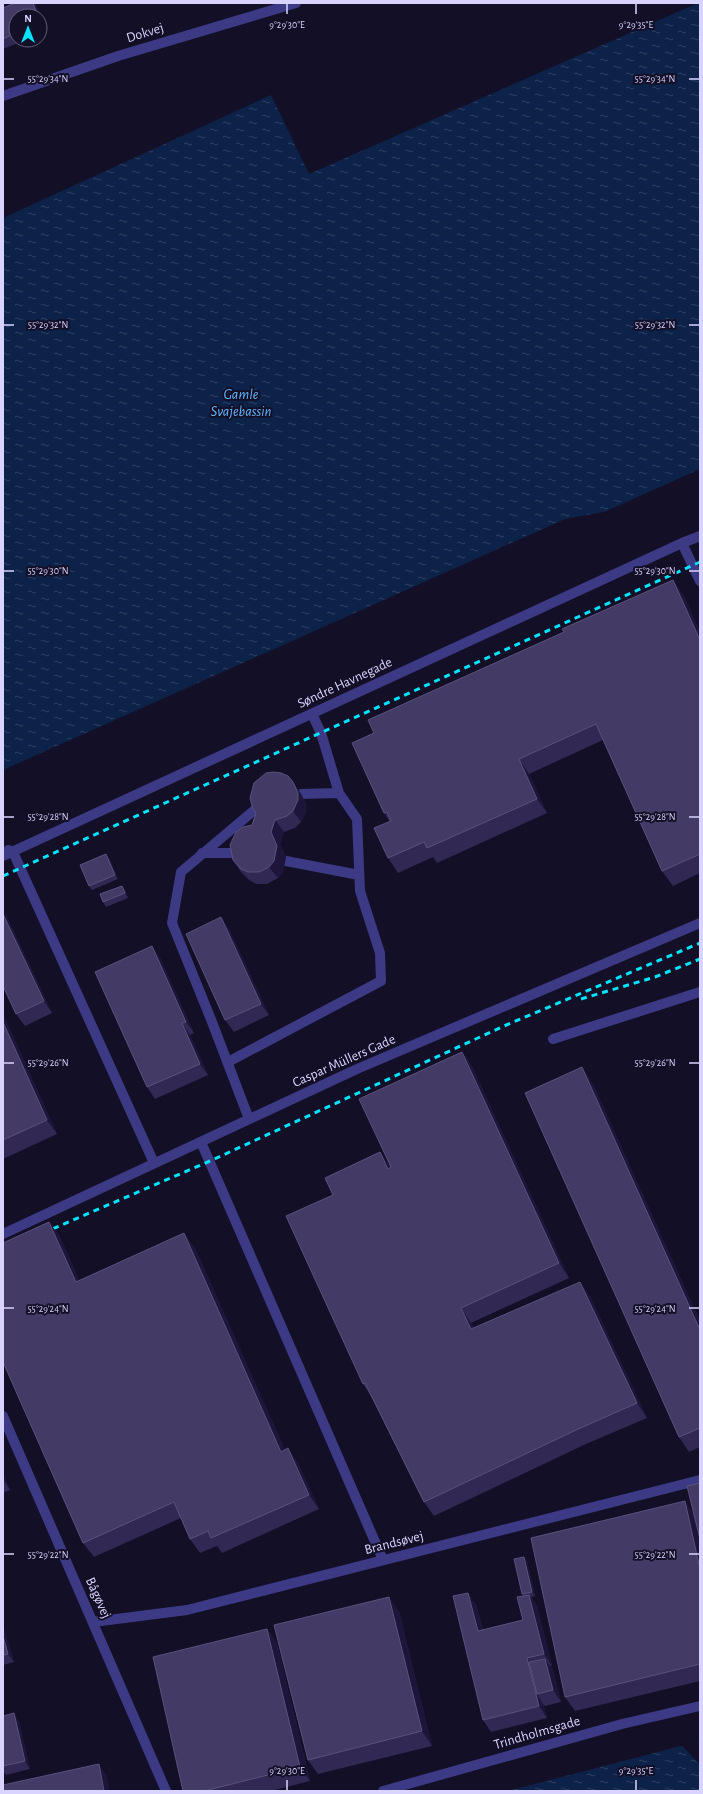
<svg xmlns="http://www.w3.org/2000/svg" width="703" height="1794" font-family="'Alegreya Sans',sans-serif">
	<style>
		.water { fill: url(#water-ripples) }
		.pier { fill: #130f26 }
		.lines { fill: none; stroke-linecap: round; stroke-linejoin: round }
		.minor { stroke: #3d3a85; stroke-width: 10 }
		.rail { stroke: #00e5ff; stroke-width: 3; stroke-dasharray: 6 5; stroke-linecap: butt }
		.wall { fill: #312854 }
		.shaded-wall { fill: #1d163a }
		.building { fill: #433a66; stroke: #5a527e }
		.ticks { fill: none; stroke: #d9d4ff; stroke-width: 1.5 }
		.labels { text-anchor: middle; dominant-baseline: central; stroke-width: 4; stroke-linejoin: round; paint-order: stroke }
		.street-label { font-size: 14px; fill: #d9d4ff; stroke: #130f26 }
		.water-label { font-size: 15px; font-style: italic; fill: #62b6ff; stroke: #130f26 }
		.ticks-label { font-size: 10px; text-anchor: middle; fill: #d9d4ff; stroke: #130f26; stroke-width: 4; stroke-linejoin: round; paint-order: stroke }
	</style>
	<defs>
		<pattern id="water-ripples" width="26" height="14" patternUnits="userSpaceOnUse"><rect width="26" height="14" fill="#0c2248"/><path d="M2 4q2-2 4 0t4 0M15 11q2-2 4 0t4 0" fill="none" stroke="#2f4163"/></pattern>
	</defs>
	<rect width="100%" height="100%" fill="#130f26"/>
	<path class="water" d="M698,3h2v466l-96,43 -39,7 -562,251v-552l268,-123 38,79z
		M700,1741v50h-192z"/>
	<path class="pier" d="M696,1740l4,4v21l-19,-21z"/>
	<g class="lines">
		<path class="minor" d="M3,96l115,-40 178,-53
			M682,543l18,38
			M312,714l9,19 18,60
			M8,850l5,2 141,311
			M202,853h37
			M3,856l679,-313 18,-7
			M286,861l73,14
			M553,1039l147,-47
			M228,1062l153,-81 -1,-28 -20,-62 -3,-72 -18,-26 -38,1
			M249,1119l-37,-97 -40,-99 9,-51 77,-65
			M201,1142l182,418
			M3,1234l354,-165 343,-146
			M3,1416l163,375
			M93,1622l94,-12 513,-130
			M383,1791l239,-67 78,-18"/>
		<path class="rail" d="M3,876l697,-314
			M581,999l74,-22 45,-18
			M43,1233l167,-72 294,-135 196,-83"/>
	</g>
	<path class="wall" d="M15,3h20l12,28 -7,3v-18h-24v24h10l-23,9v-41z
		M683,594l17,38v241l-27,13 -11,-15 -59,-131 -74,34 18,39 -110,50 -4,-6 -35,16 -10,-15 1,-37 -5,-8z
		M293,782l8,12 5,10v8l-5,10 -6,6 -11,4 -4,12 6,13 -3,15 -5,6 -11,6h-11l-7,-4 -8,-8 -8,-12 19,-35 4,-12 -3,-4z
		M109,858l9,21 -26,11 -3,-4z
		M122,886l3,4 3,8 -22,9 -3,-5z
		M6,915l46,98 -27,13 -9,-12z
		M229,929l40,86 -35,17 -9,-12z
		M160,958l34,75 -4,2 18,40 -53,24 -8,-12z
		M3,1014l54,120 -54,25z
		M462,1052l10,14 97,212 -98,45 3,5 116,-32 57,122 -61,26 -152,72 -10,-14 -53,-106 -8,-12 -30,-189 47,-43 10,14z
		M592,1082l108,239v126l-11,5 -10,-15z
		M49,1222l11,15 19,43 116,-32 90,202 13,13 21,46 -97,44 -5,-7 -17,7 -10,-14 -9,-21 -87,39 -11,-14z
		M3,1474l7,16 -7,3z
		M700,1483v198l-125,30 -10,-14 129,-184z
		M527,1561l8,35 -4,1 6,9 15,60h-2l3,4 8,32 -16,4 -2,-2 4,14 -56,14 -8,-12 -15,-127 8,12 7,25 40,-10v-24l-1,-2z
		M399,1611l33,135 -114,28 -10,-14z
		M3,1626l11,36 -11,3z
		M267,1629l10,14 33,138 -39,10h-88z
		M3,1716l16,5 11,48 -24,6 -3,-4z"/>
	<path class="shaded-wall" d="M33,3h2l1,2 11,26 -6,-8 -1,-3v-4h-2z
		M673,580l10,14 17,38v8z
		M519,759l10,15 18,39 -10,-14z
		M293,782l8,12 5,10v8l-5,10 -8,-11z
		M275,820l9,12 -4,12 6,13 -3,15 -5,6 -9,-11 2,-35z
		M106,854l3,4 9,21 -3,-4z
		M122,886l3,4 3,8 -3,-5z
		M3,911l3,4 46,98 -8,-12 -41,-87z
		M221,917l8,12 40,86 -8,-11z
		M152,946l8,12 34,75 -8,-11z
		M3,1014l54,120 -10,-14 -44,-98z
		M182,1023l8,12 18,40 -8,-11z
		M462,1052l10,14 97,212 -10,-15z
		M582,1067l10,15 108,239v9z
		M380,1152l10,14 8,17 -10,-14z
		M49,1222l11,15 26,59 -10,-14z
		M184,1233l11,15 97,218 -11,-14z
		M580,1282l10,14 57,122 -10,-15z
		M461,1308l10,15 10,20 -10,-14z
		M288,1448l10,15 21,46 -10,-14z
		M3,1474l7,16 -6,-9 -1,-2z
		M685,1501l10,15 5,21v32z
		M524,1557l3,4 8,35 -3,-4z
		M468,1593l8,12 10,38 -8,-12z
		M529,1595l8,11 15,60 -8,-12z
		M389,1597l10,14 33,135 -10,-15z
		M3,1626l11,36 -6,-8 -5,-18z
		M267,1629l10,14 33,138 -10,-14z
		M527,1658l8,12 2,24 6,10 4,14 -8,-12z
		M545,1659l8,11 8,32 -8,-12z
		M14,1713l5,8 11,48 -5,-8z
		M99,1764l8,12 3,15h-6z"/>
	<path class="building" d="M15,3h18l5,13h-22v17l-13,6v-31z
		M673,580l27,60v214l-38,17 -66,-147 -77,35 18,40 -110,49 -3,-6 -36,16 -14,-30 17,-7 -4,-9 -3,1 -32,-70 22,-10 -6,-13 196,-88 -2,-3z
		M273,772l8,1 7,3 5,6 5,11v7l-5,11 -6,5 -12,4 -4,12 6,14 -3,15 -5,6 -10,5h-11l-7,-3 -8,-9 -3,-15 6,-13 7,-5 9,-2 4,-12 -3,-4 -3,-11 4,-15 12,-10z
		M106,854l9,21 -26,11 -9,-21z
		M122,886l3,7 -22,9 -3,-8z
		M3,914l41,87 -28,13 -13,-28z
		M221,917l40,87 -36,16 -39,-86z
		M152,946l34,76 -4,1 18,41 -53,23 -52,-115z
		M3,1022l44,98 -44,20z
		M462,1052l97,211 -98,45 10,21 109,-47 57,121 -61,27 -152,72 -59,-119 -2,1 -77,-168 47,-21 -8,-17 55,-26 8,17 3,-2 -32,-68z
		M582,1067l118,263v98l-21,9 -154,-344z
		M49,1222l27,60 108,-49 97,219 7,-4 21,47 -98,43 -3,-7 -18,8 -16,-37 -91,41 -80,-181v-119z
		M700,1483v56l-13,-53z
		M685,1501l15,68v95l-135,33 -34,-159z
		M524,1557l8,35 -10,2 -8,-35z
		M468,1593l10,38 45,-11 -6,-23 12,-2 15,59 -17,4 12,48 -56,14 -30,-124z
		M389,1597l33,134 -114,29 -34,-135z
		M267,1629l33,138 -96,24h-21l-30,-134z
		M3,1636l5,18 -5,1z
		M545,1659l8,31 -16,4 -8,-32z
		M14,1713l11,48 -22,5v-50z
		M99,1764l5,27h-101v-6z"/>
	<path class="ticks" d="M287,4v10M636,4v10M4,79h10M689,79h10M4,325h10M689,325h10M4,571h10M689,571h10M4,817h10M689,817h10M4,1063h10M689,1063h10M4,1308h10M689,1308h10M4,1554h10M689,1554h10M287,1780v10M636,1780v10"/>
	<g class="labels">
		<g class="street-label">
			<text transform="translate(145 33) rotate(-17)">Dokvej</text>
			<text transform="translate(345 683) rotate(-25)">Søndre Havnegade</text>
			<text transform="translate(344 1061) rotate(-24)">Caspar Müllers Gade</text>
			<text transform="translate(394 1543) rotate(-14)">Brandsøvej</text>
			<text transform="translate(98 1598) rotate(66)">Bågøvej</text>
			<text transform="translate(537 1733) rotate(-16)">Trindholmsgade</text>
		</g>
		<g class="water-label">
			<text x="241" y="394">Gamle<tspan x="241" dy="17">Svajebassin</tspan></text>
		</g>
	</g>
	<g class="ticks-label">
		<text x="287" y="28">9°29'30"E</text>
		<text x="636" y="28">9°29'35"E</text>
		<text x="48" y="82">55°29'34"N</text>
		<text x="655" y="82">55°29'34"N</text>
		<text x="48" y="328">55°29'32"N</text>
		<text x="655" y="328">55°29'32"N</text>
		<text x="48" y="574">55°29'30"N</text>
		<text x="655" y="574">55°29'30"N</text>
		<text x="48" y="820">55°29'28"N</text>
		<text x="655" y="820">55°29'28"N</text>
		<text x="48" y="1066">55°29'26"N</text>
		<text x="655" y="1066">55°29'26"N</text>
		<text x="48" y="1312">55°29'24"N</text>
		<text x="655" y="1312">55°29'24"N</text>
		<text x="48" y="1558">55°29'22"N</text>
		<text x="655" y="1558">55°29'22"N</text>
		<text x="287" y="1774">9°29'30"E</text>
		<text x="636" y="1774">9°29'35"E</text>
	</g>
	<rect width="703" height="1794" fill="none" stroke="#d9d4ff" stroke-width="8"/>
	<g transform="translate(28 28)"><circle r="19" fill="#130f26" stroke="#625e7d"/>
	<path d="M0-3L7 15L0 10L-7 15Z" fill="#00e5ff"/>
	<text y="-6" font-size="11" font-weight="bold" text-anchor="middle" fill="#d9d4ff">N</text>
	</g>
</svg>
